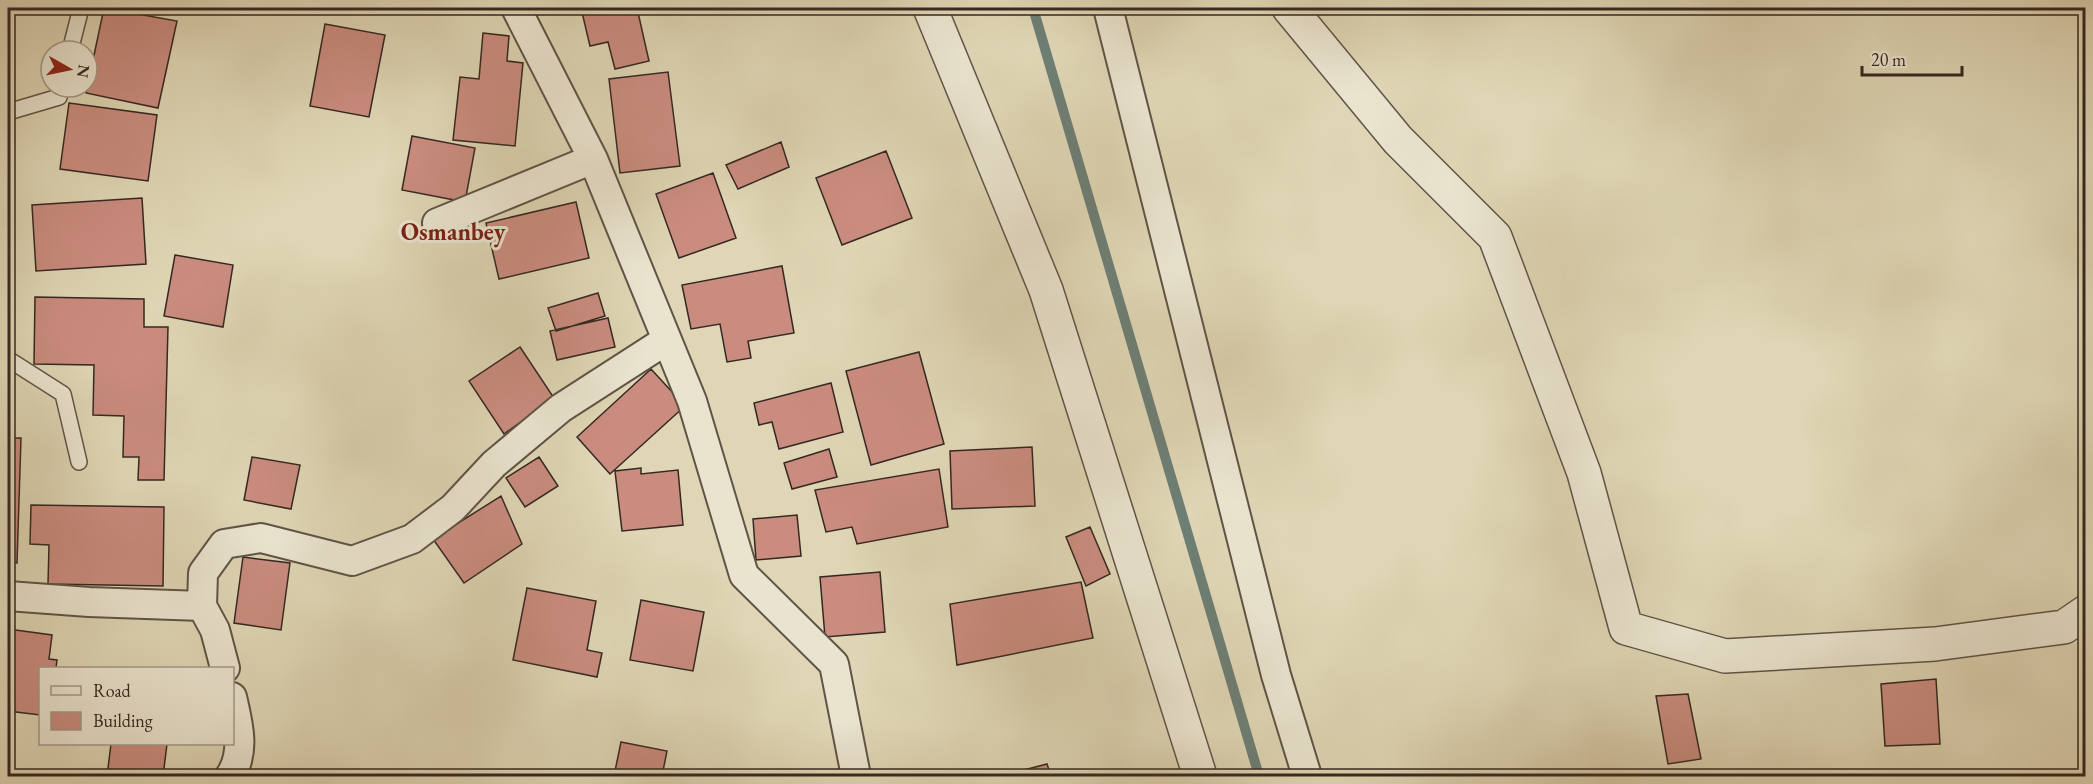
<svg xmlns="http://www.w3.org/2000/svg" width="2093" height="784" font-family="'EB Garamond',serif">
	<style>
		.lines { fill: none; stroke-linecap: round; stroke-linejoin: round }
		.stream { stroke: #6d7f75; stroke-width: 10 }
		.building { fill: #ca8c7f; stroke: #352822; stroke-width: 1.5 }
		.service-casing { stroke: #605447; stroke-width: 18 }
		.minor-casing { stroke: #605447; stroke-width: 32 }
		.tertiary-casing { stroke: #605447; stroke-width: 36 }
		.service { stroke: #eae4cf; stroke-width: 15 }
		.minor { stroke: #eae4cf; stroke-width: 28 }
		.tertiary { stroke: #eae4cf; stroke-width: 33 }
		.labels { text-anchor: middle; dominant-baseline: central; stroke-width: 6; stroke-linejoin: round; paint-order: stroke }
		.quarter-label { font-size: 24px; font-weight: bold; fill: #7a1f14; stroke: #eae4cf }
	</style>
	<rect width="100%" height="100%" fill="#dfd6b5"/>
	<filter id="stains"><feTurbulence type="fractalNoise" baseFrequency=".00333" numOctaves="4"/><feColorMatrix values="0 0 0 0 .2 0 0 0 0 .09 0 0 0 0 .02 0 0 0 .5 -.17"/></filter>
	<radialGradient id="worn" r=".72"><stop offset=".6" stop-color="#630" stop-opacity="0"/><stop offset="1" stop-color="#630" stop-opacity=".3"/></radialGradient>
	<g class="lines">
		<path class="stream" d="M1033,8l226,768"/>
	</g>
	<path class="building" d="M104,8l73,13 -19,87 -72,-15z
		M581,8h56l12,53 -34,8 -7,-27 -18,4z
		M325,24l60,11 -16,82 -59,-11z
		M483,33l26,3 -2,25 16,2 -8,83 -62,-6 7,-63 19,2z
		M668,72l12,94 -60,7 -11,-94z
		M69,103l88,12 -9,66 -88,-12z
		M412,136l63,12 -10,54 -63,-12z
		M781,142l8,25 -51,22 -12,-24z
		M886,151l26,67 -70,27 -26,-67z
		M713,173l23,65 -57,20 -23,-64z
		M142,198l4,66 -110,7 -4,-66z
		M576,202l13,56 -90,21 -13,-56z
		M175,255l58,10 -10,62 -59,-11z
		M782,266l12,67 -46,8 3,17 -24,4 -7,-38 -29,5 -9,-44z
		M598,293l7,23 -49,15 -8,-23z
		M35,297l109,2v28h24l-4,153h-26l1,-23h-16l1,-41 -31,-1 1,-50 -60,-1z
		M608,318l7,29 -58,13 -7,-29z
		M520,347l34,51 -50,36 -35,-53z
		M919,352l25,92 -73,21 -25,-94z
		M651,369l34,37 -75,68 -33,-37z
		M831,383l12,49 -64,17 -7,-27 -13,3 -5,-22z
		M8,438h13l-4,125 -9,-1z
		M1032,447l3,59 -83,3 -2,-58z
		M829,449l8,28 -45,12 -8,-26z
		M252,457l48,8 -9,44 -47,-9z
		M539,457l19,29 -33,21 -19,-29z
		M641,468v6l37,-4 5,55 -61,6 -7,-60z
		M939,469l9,58 -91,17 -5,-17 -26,5 -11,-42z
		M501,496l21,48 -58,39 -31,-44z
		M31,505l133,2 -1,79 -115,-2 1,-39 -19,-1z
		M797,515l4,41 -45,4 -3,-41z
		M1090,527l20,47 -24,12 -20,-49z
		M243,557l47,6 -9,67 -47,-7z
		M880,572l5,60 -60,5 -5,-60z
		M1081,582l12,56 -136,27 -7,-61z
		M527,588l69,13 -9,49 15,3 -5,24 -84,-17z
		M641,600l63,12 -11,59 -63,-11z
		M8,629l44,6 -3,24 8,1 -1,8h-16v47l-32,-4z
		M1936,679l4,65 -55,2 -4,-62z
		M1688,694l13,65 -33,5 -12,-68z
		M621,742l46,9 -5,25h-48z
		M111,744h56l-4,32h-56z
		M1047,764l4,12h-50z"/>
	<g class="lines">
		<g class="service-casing">
			<path id="service" d="M70,51l11,-43
				M8,112l51,-15 3,-10
				M8,359l55,35 16,68"/>
		</g>
		<g class="minor-casing">
			<path id="minor" d="M516,8l77,151 99,242 52,174 90,89 22,112
				M1108,8l168,667 31,101
				M437,223l156,-64
				M8,596l81,6 113,4
				M225,668l-10,-38 -13,-24 1,-33 21,-29 37,-6 91,23 60,-22 41,-31 41,-44 67,-56 104,-67
				M230,776c16,-24 8,-53 2,-79"/>
		</g>
		<g class="tertiary-casing">
			<path id="tertiary" d="M930,8l116,282 154,486
				M1289,8l109,132 97,97 89,236 42,155 99,28 210,-12 129,-17 22,-15"/>
		</g>
		<use href="#service" class="service"/>
		<use href="#minor" class="minor"/>
		<use href="#tertiary" class="tertiary"/>
	</g>
	<g class="labels">
		<g class="quarter-label">
			<text x="453" y="231">Osmanbey</text>
		</g>
	</g>
	<rect width="2093" height="784" fill="none" stroke="#dfd6b5" stroke-width="30"/>
	<rect x="9" y="9" width="2075" height="766" fill="none" stroke="#352822" stroke-width="3"/>
	<rect x="15" y="15" width="2063" height="754" fill="none" stroke="#352822" stroke-width="1.5"/>
	<rect x="39" y="667" width="195" height="78" fill="#eae4cf" stroke="#a2998a" stroke-width="1.5"/>
	<rect x="51" y="686" width="30" height="9" fill="#eae4cf" stroke="#a2998a" stroke-width="1.5"/>
	<text x="93" y="697" font-size="18" fill="#352822">Road</text>
	<rect x="51" y="712" width="30" height="18" fill="#ca8c7f" stroke="#a2998a" stroke-width="1.5"/>
	<text x="93" y="727" font-size="18" fill="#352822">Building</text>
	<g transform="translate(69 69) rotate(99)"><circle r="28" fill="#eae4cf" stroke="#a2998a" stroke-width="1.5"/>
	<path d="M0-4.5L10 22L0 15L-10 22Z" fill="#8f2418"/>
	<text y="-9" font-size="16" font-weight="bold" text-anchor="middle" fill="#352822">N</text>
	</g>
	<path d="M1862 66v9h100v-9" fill="none" stroke="#352822" stroke-width="3"/>
	<text x="1871" y="66" font-size="18" fill="#352822" stroke="#eae4cf" stroke-width="4.5" paint-order="stroke">20 m</text>
	<rect width="100%" height="100%" filter="url(#stains)"/>
	<rect width="100%" height="100%" fill="url(#worn)"/>
</svg>
